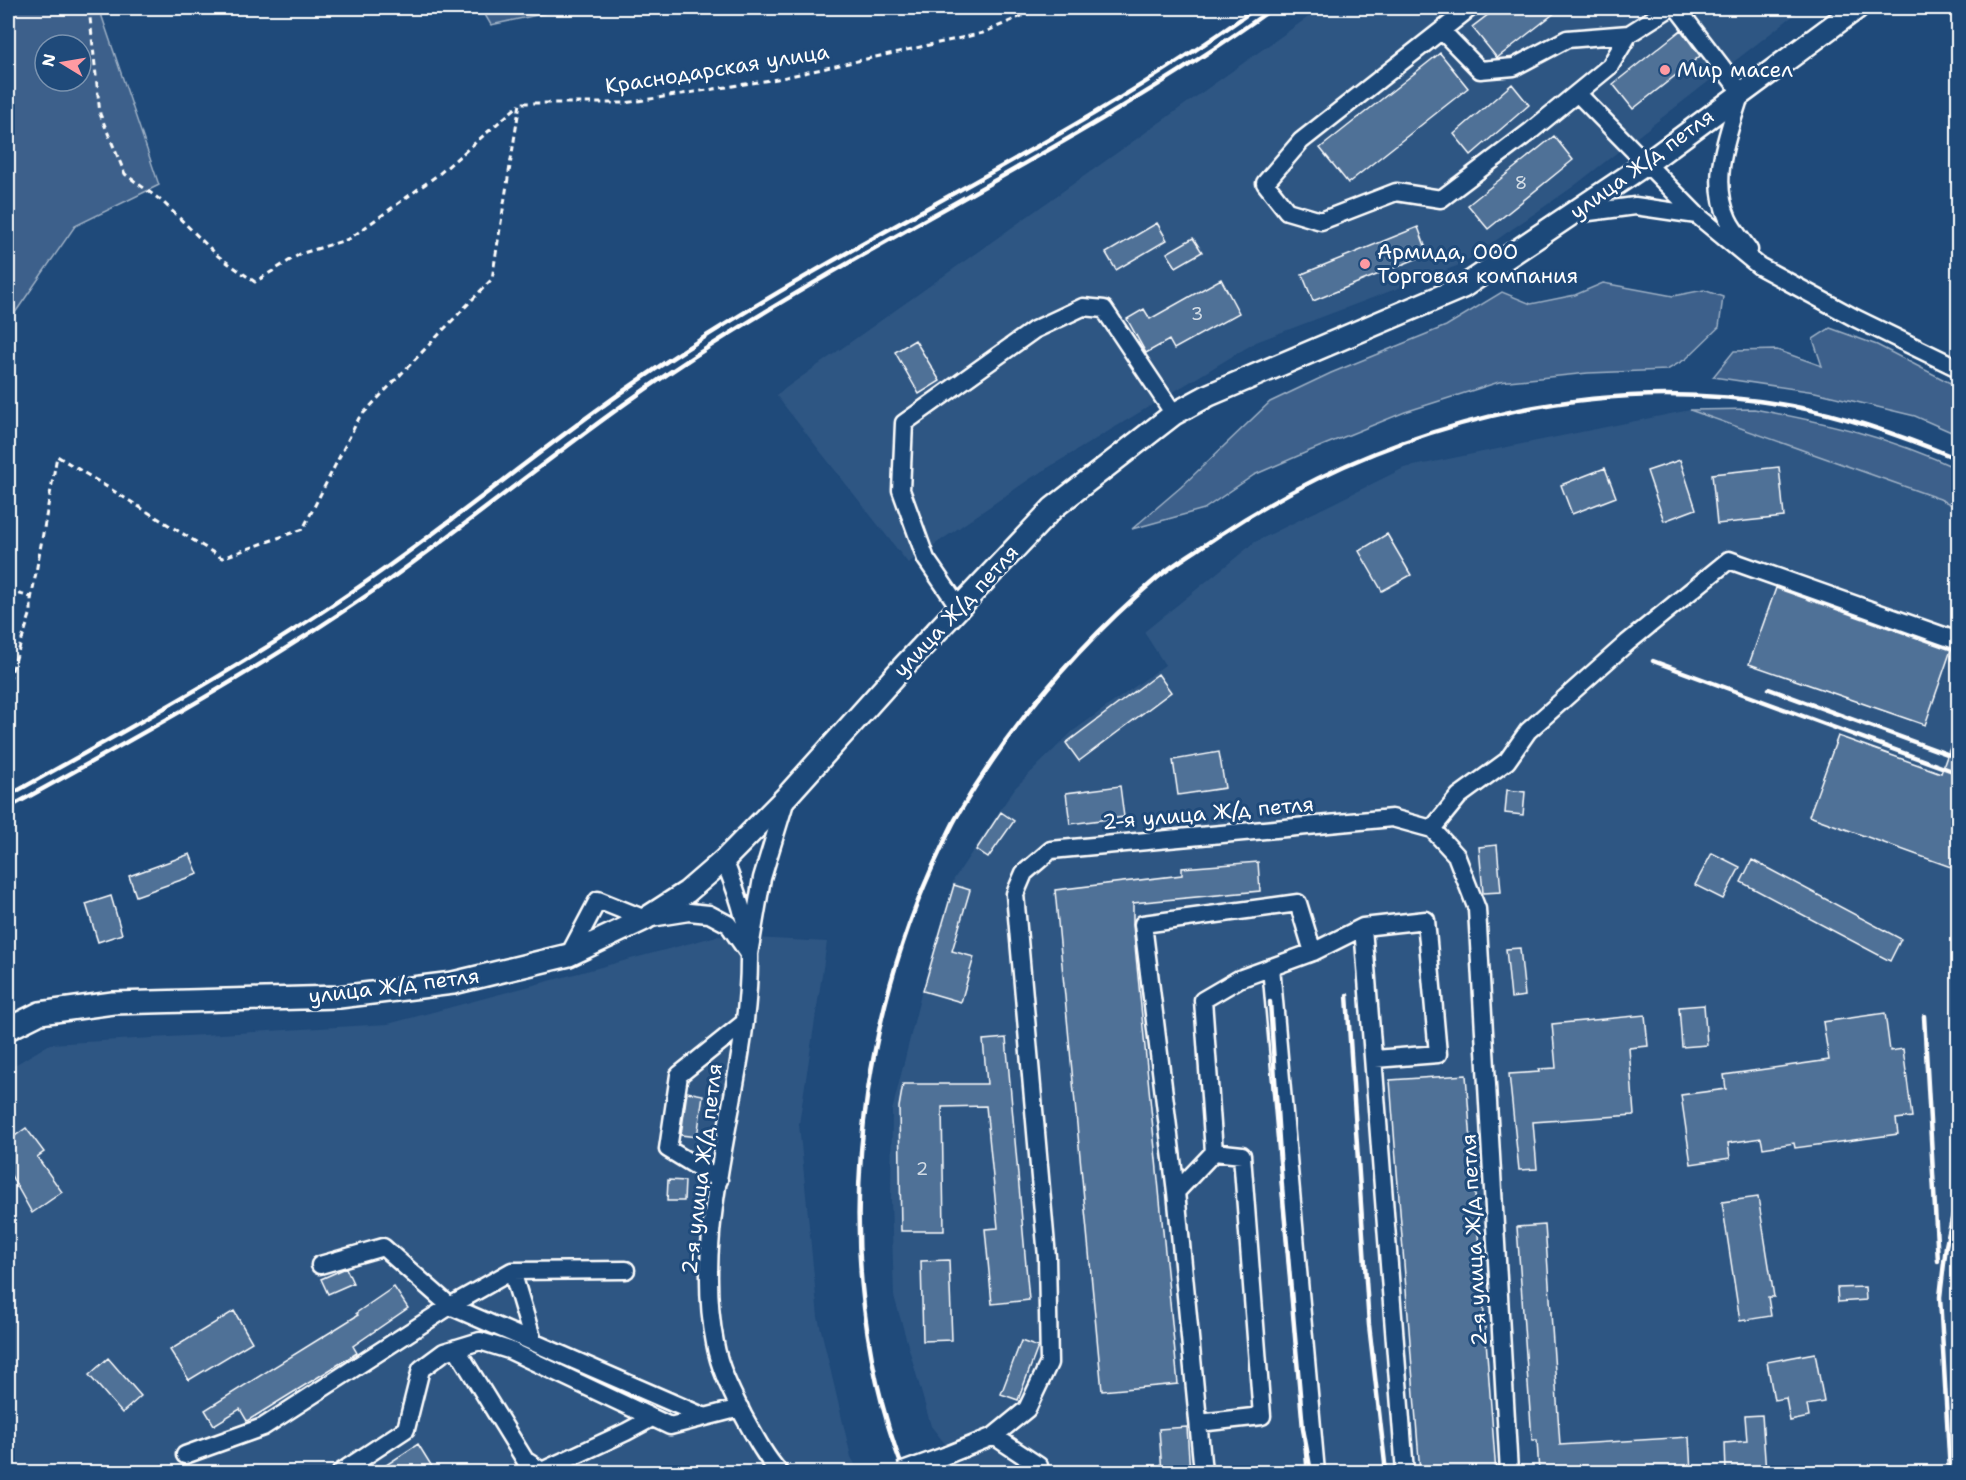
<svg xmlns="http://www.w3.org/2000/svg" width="1966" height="1480" font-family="'Shantell Sans',sans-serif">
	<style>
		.built { fill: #2e5683 }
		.green { fill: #3c618b; stroke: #9eb0c5; stroke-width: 1.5; fill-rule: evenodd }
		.building { fill: #507197; stroke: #fff; stroke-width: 1.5 }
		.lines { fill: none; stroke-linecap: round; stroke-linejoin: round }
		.minor-casing { stroke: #fff; stroke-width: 21 }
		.major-casing { stroke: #fff; stroke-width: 26 }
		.path { stroke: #fff; stroke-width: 3; stroke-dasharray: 6 4.5; stroke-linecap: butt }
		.minor { stroke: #1f4a7a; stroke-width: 16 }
		.major { stroke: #1f4a7a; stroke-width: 21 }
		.rail { stroke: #fff; stroke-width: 4.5 }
		.minor-bridge-casing { stroke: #fff; stroke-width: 21; stroke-linecap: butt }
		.minor-bridge { stroke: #1f4a7a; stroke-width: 16 }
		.poi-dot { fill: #ff9aa2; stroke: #1f4a7a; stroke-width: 2 }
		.labels { text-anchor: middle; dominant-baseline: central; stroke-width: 6; stroke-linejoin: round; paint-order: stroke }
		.number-label { font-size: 18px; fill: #d3dce5 }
		.street-label { font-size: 21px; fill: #fff; stroke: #1f4a7a }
		.poi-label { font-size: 21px; fill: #fff; stroke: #1f4a7a; text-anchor: start }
	</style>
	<rect width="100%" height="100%" fill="#1f4a7a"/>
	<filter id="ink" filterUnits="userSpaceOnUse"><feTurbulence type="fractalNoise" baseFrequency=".0167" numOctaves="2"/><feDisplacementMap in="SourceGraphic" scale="12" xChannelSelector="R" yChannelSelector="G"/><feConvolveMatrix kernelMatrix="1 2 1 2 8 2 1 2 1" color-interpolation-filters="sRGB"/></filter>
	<g filter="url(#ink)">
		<path class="built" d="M1321,8h482l-229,178 -112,78 -206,78 -225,136 -123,85 -132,-168z
			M1690,410l250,89 18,9v964h-991l-36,-46 -37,-130 -3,-96 1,-89 29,-117 33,-115 61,-91 58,-57 92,-66 -21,-33 111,-90 149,-74z
			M717,936l110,6 -28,182 19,193 33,140 8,15h-851v-403l42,-25 338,-20z"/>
		<path class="green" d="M8,8h91l60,177 -84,41 -67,97zM45,45h36v36h-36z
			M481,8h73l-3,4 -60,13z
			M1603,283l70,13 31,-6 19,7 -4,30 -33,32 -19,11 -79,3 -89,9 -94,30 -98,40 -53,23 -50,34 -72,20 49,-42 89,-85 61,-29 115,-47 56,-34 29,12 44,-9z
			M1830,328l47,17 81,42v48l-43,-19 -100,-24 -102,-15 21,-26 43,-1 45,16 -9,-27z
			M1754,409c75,14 135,28 204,60v39l-18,-9 -250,-89z"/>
		<path class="building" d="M1497,8h64l-64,50 -25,-31z
			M1681,30l19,26 -67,53 -20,-25z
			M1440,53l28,35 -120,95 -28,-35z
			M1512,84l17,21 -58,50 -17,-21z
			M1554,136l19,24 -85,69 -20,-24z
			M1157,223l10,17 -51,30 -10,-17z
			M1418,227l10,27 -115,47 -11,-27z
			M1193,238l9,14 -26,15 -9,-14z
			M1221,279l18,34 -65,36 -5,-9 -23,13 -19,-34 17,-10 6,10z
			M915,340l25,41 -21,13 -24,-42z
			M1680,460l16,49 -32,12 -17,-50z
			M1779,467l5,50 -67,7 -5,-50z
			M1605,468l11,29 -44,17 -11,-29z
			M1387,534l24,41 -29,16 -23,-40z
			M1776,588l175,62 -26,75 -176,-61z
			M1158,674l13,18 -92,69 -13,-18z
			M1957,728l2,142 -150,-54 29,-80 103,37z
			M1219,752l6,36 -47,7 -5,-35z
			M1120,786l4,31 -54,7 -4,-31z
			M1507,790l18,2 -2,23 -18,-2z
			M1001,812l13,9 -26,37 -12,-8z
			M1497,845l4,47 -18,1 -4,-46z
			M1712,853l28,14 -17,32 -28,-14z
			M190,854l8,20 -62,22 -7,-20z
			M1752,860l149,79 -11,22 -149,-79z
			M1258,862l2,29 -127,12v22l45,459 -76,7 -47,-501 127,-15v-7z
			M954,885l16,5 -18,61 22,6 -13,45 -38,-11z
			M111,896l11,38 -24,8 -12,-38z
			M1520,948l5,48 -14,2 -5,-49z
			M1704,1005l3,40 -25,2 -3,-40z
			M1885,1013l5,38 13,-2 9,68 -16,2 2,15 -103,14 -1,-5 -31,5 -2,-10 -33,5 2,15 -39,6 -10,-69 45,-6 -2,-14 105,-15 -6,-38z
			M1645,1015l3,31 -19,2 5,67 -101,7 4,47 -18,1 -10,-96 30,-2 -1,-3 18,-1 -4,-44z
			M1006,1038l23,262 -37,4 -7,-75 13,-1 -12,-122 -44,1 2,124h-43l-2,-124 4,-23h84l-4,-44z
			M1466,1075l30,398h-76l-30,-393z
			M687,1092l16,3 -6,42 -16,-2z
			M26,1128l18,24 -7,5 25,35 -30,21 -24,-43v-29z
			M668,1180l17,1 -1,20h-17z
			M1758,1197l16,100h-6l3,19 -31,5 -18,-119z
			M1545,1225l15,220 129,-8 2,36h-152l-2,-33h-5l-15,-213z
			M949,1260l3,80 -29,1 -2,-80z
			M346,1268l7,15 -25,11 -7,-15z
			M394,1287l14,21 -55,38 4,7 -110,68 -7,-12 -26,16 -9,-15 153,-95 -2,-2z
			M1865,1287l1,13 -28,2 -1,-14z
			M234,1311l18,31 -63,38 -19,-30z
			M1021,1341l17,6 -20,53 -17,-6z
			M1815,1353l9,49 -17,3 2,12 -19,4 -4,-23 -12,2 -7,-38z
			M108,1358l33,38 -19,17 -33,-38z
			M1762,1415l4,58h-40l-1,-30 22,-2 -2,-25z
			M1187,1427l3,46h-28l-3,-44z
			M418,1444l18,29h-62z"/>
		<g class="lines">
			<g class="minor-casing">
				<path id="minor" d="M1470,8l-169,133 -36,42 22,28 34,10 75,-29 45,7 91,-69 78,-64 19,-32 41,-26
					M1677,8l64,84c-12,41 -32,85 -13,127 5,11 14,21 21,31
					M1442,31l38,39 34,-3 53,-28 62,-5
					M1577,93l120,122 62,51 96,52 103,50
					M1574,214l61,-8 62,9
					M959,607l-33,-48 -25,-69 3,-67 130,-93 49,-23 21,2 70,105
					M1432,829l27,-33 48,-35 21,-30 99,-88 102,-83 229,81
					M724,860c12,30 25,63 25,96 1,126 -59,261 -34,387 4,25 17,50 28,72 11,20 21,40 36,57
					M1363,927l42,545
					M569,955l29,-55 47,19 44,-7 20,2 19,10 21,30 13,-76 25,-82
					M1271,967l45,505
					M719,1180l-51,-31 11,-74 66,-53
					M1176,1192l38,-40 -11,-152 36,-21 74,-27 50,-25 63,-7 12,134 -63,5
					M320,1265l63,-18 67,59 62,-35 114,-1
					M512,1271l21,70
					M456,1348l69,112 17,11 84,-39 26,-14
					M1199,1423l63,-7 -20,-261 -28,-3
					M994,1436l45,30 1,6
					M185,1455l78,-28 187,-121 255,111
					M947,1455l47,-19 33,-27 22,-46 -2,-106 -32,-363 9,-21 27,-23 341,-32 40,11 24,26 21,54 32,563
					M341,1472l65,-43 15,-60 23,-17 36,-11 29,9 161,76 70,-18
					M1203,1472l-27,-280 -33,-268 155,-21 15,49"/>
			</g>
			<g class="major-casing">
				<path id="major" d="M8,1029l32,-16 73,-10 226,-6 114,-14 116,-28 76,-36 42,-27 37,-32 63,-64 116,-129 150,-159 121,-94 35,-19 254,-108 183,-123 211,-156"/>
			</g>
			<path class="path" d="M89,8l11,106 25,60 38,28 55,54 37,26 45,-28 49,-15 90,-65 80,-69
				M8,591l23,6v15l-23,71
				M31,600l26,-144 165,102 81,-29 56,-111 133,-139 28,-176h105l152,-24 206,-46 57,-25"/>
			<use href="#minor" class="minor"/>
			<use href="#major" class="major"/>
			<path class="rail" d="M1653,661l305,112
				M1769,689l189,69
				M8,796c127,-71 256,-141 375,-226 103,-73 199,-155 306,-223 185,-119 388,-209 567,-339
				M8,808c129,-71 260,-143 381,-228 102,-73 198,-154 304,-223 189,-123 397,-217 580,-349
				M1347,995l22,330 17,147
				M1270,1002l12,185 21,242 8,43
				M1924,1016l14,245
				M904,1472c-46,-120 -55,-255 -36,-382 12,-78 32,-151 64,-222 8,-16 15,-34 24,-50 53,-91 121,-172 201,-240 19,-16 41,-28 61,-42 166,-111 374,-166 573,-130 57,10 114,31 167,53
				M1950,1472l-10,-175 6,-51 12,-54"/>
			<g class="minor-bridge-casing">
				<path id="minor-bridge" d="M900,1472l47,-17"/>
			</g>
			<use href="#minor-bridge" class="minor-bridge"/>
		</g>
	</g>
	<g class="poi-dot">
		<circle cx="1665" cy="70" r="6"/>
		<circle cx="1365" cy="264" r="6"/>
	</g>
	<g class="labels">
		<g class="number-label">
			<text x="1521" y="183">8</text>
			<text x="1197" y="314">3</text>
			<text x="922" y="1169">2</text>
		</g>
		<g class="street-label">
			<text transform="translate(717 69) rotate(-9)">Краснодарская улица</text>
			<text transform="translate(1642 164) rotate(-36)">улица Ж/д петля</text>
			<text transform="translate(956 611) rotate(-47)">улица Ж/д петля</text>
			<text transform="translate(1208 813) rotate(-5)">2-я улица Ж/д петля</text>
			<text transform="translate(394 986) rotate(-7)">улица Ж/д петля</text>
			<text transform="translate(702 1169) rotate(-83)">2-я улица Ж/д петля</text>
			<text transform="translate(1474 1240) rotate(-93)">2-я улица Ж/д петля</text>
		</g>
		<g class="poi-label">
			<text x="1677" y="70">Мир масел</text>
			<text x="1377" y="252">Армида, ООО<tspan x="1377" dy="24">Торговая компания</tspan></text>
		</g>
	</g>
	<rect width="1966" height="1480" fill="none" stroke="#1f4a7a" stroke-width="30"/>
	<rect x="15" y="15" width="1936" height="1450" fill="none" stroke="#fff" stroke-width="2" filter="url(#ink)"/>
	<g transform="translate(63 63) rotate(281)"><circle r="28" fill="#1f4a7a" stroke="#7992af" stroke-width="1.5"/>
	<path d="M0-4.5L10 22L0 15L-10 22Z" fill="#ff9aa2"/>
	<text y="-9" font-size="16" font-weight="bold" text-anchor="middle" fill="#ffffff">N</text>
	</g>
</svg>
